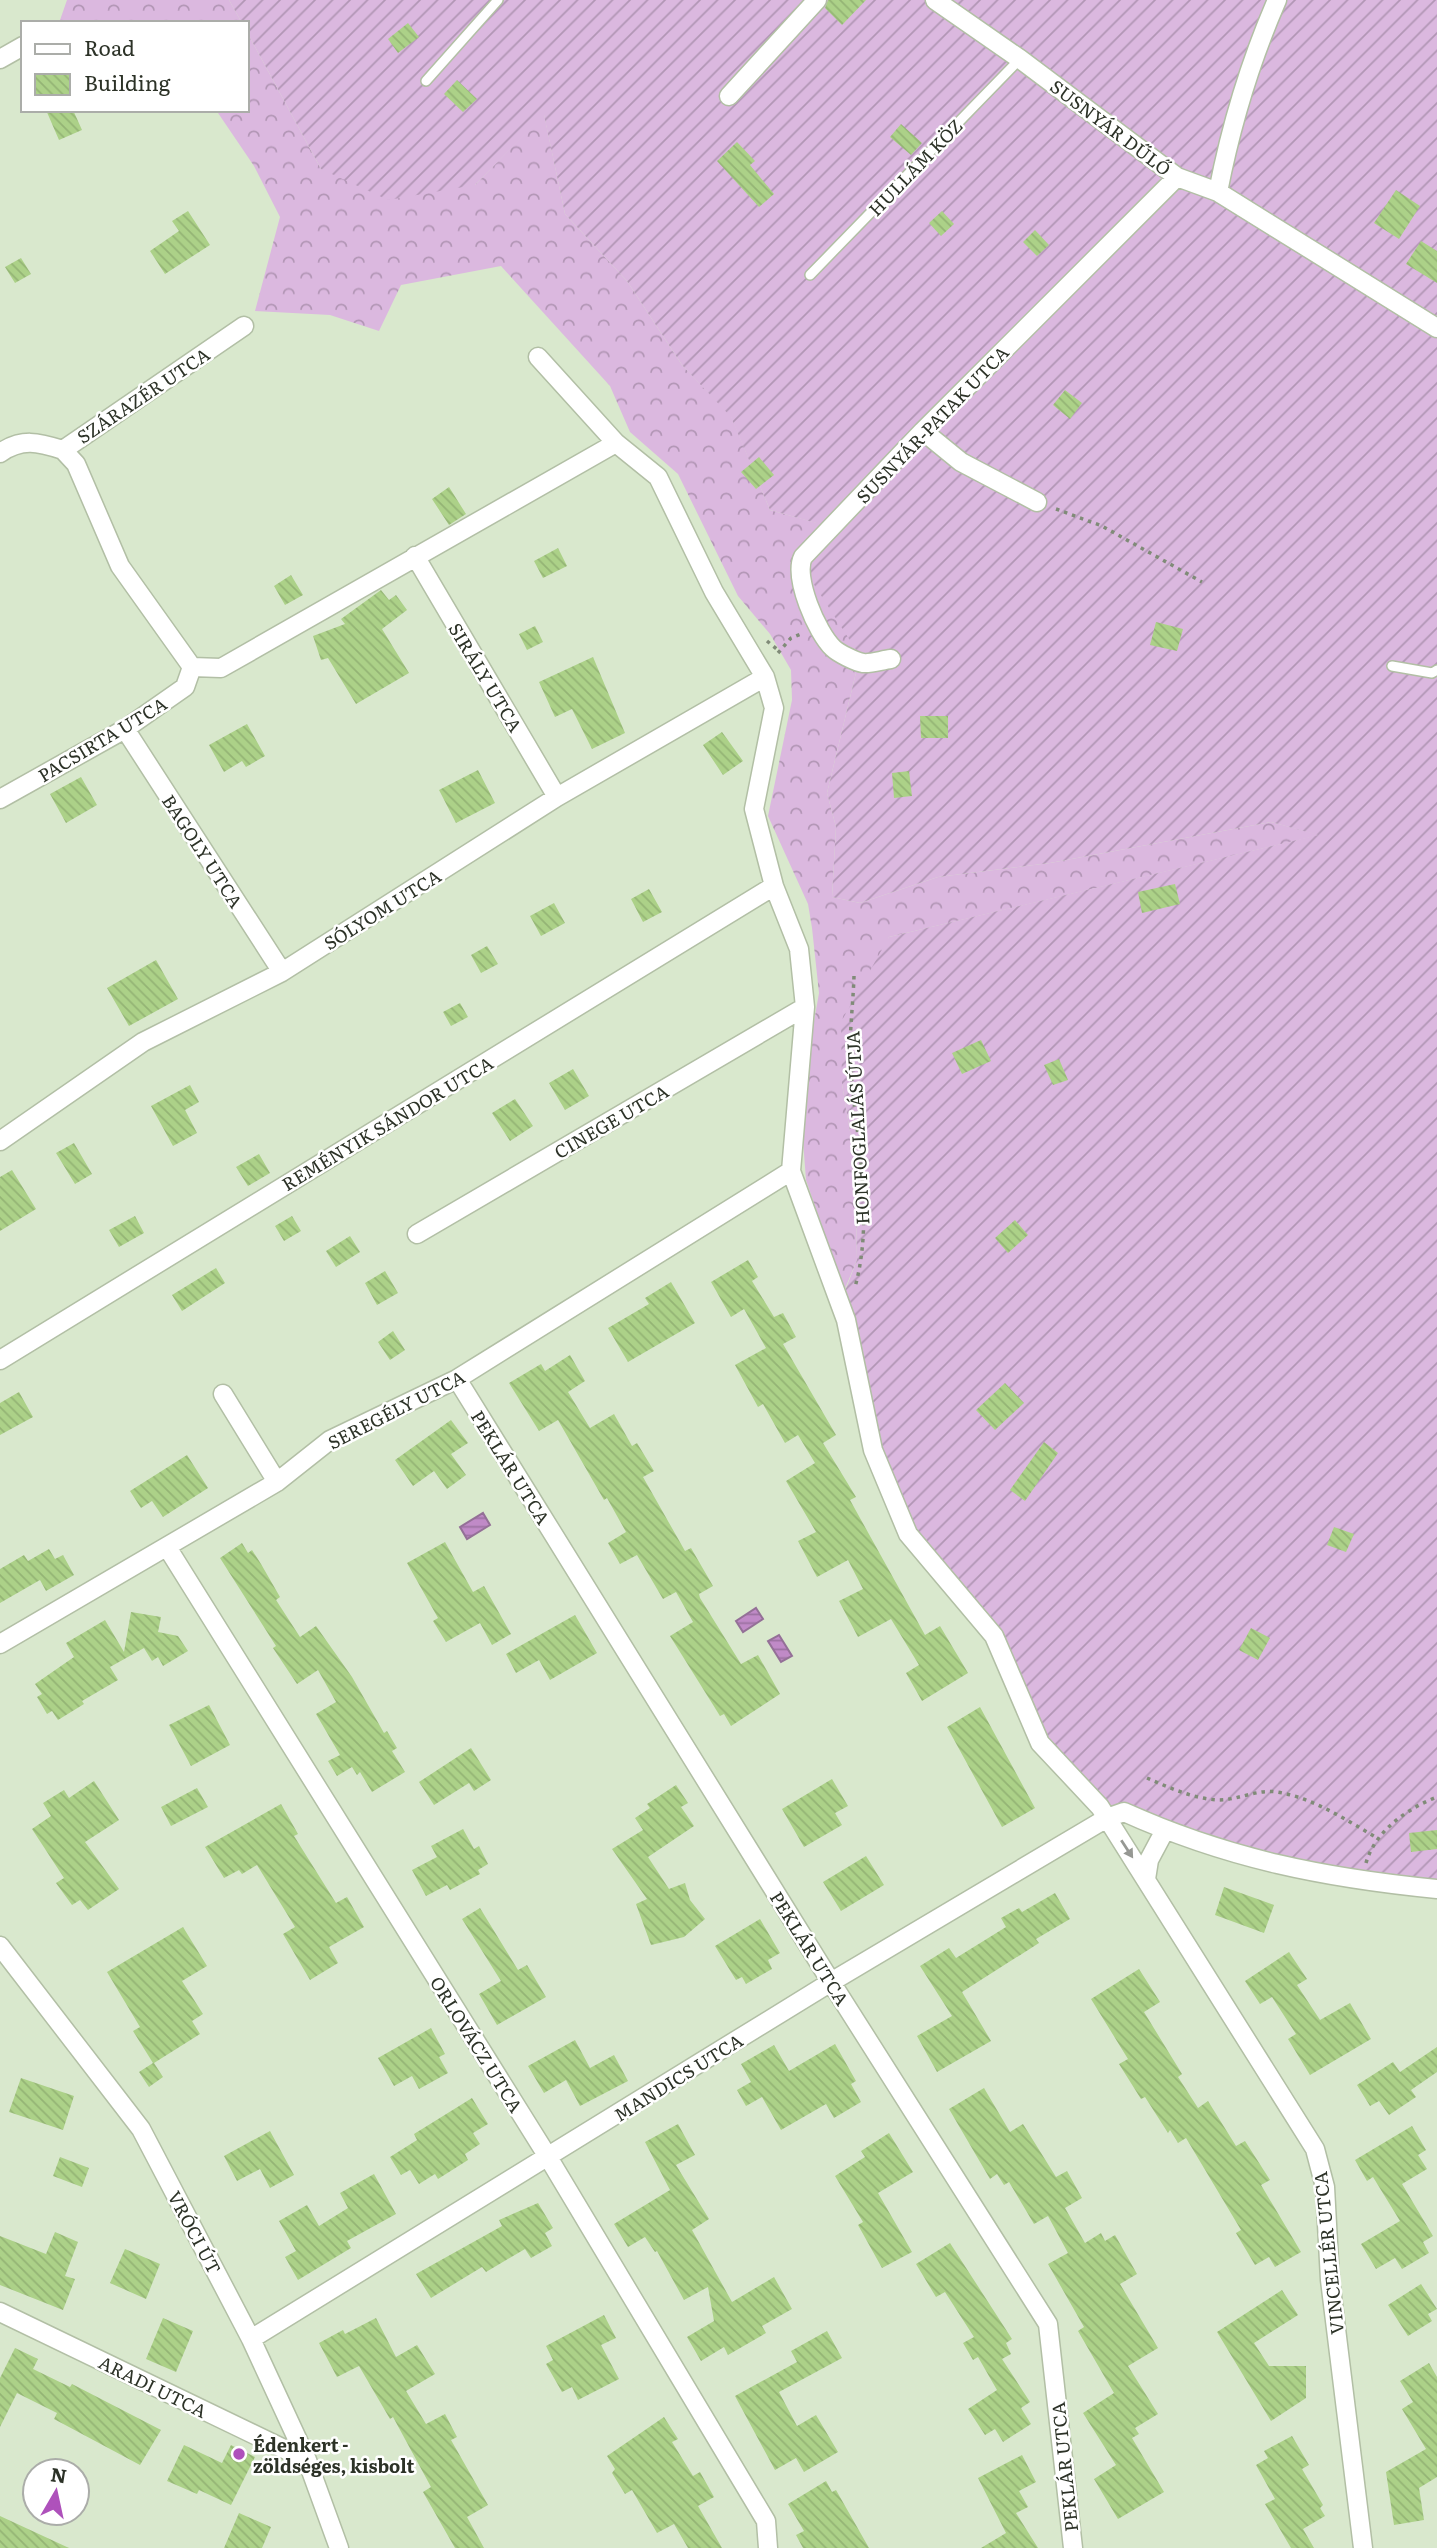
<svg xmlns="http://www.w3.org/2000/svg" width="1437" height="2548" font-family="Literata,serif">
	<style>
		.forest { fill: url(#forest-crowns) }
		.garden { fill: url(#garden-furrows) }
		.water { fill: url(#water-rules); stroke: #947097; stroke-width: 2 }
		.building { fill: url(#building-back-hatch) }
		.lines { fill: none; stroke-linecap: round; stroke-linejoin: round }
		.service-casing { stroke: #b2bfa5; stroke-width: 12 }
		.minor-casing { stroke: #b2bfa5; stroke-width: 21 }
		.path { stroke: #808b78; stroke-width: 3.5; stroke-dasharray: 3.5 5; stroke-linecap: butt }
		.service { stroke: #fff; stroke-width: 9 }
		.minor { stroke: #fff; stroke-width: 18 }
		.oneway { fill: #969893 }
		.poi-dot { fill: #ae51bb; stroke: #fff; stroke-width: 2.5 }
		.labels { text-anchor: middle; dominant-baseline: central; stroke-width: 5; stroke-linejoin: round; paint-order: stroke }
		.street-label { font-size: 18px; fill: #2c3227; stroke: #fff }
		.poi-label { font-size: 18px; font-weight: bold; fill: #2c3227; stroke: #fff; text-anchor: start }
	</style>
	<defs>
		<pattern id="forest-crowns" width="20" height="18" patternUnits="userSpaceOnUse" patternTransform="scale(1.75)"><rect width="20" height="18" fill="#dbb8df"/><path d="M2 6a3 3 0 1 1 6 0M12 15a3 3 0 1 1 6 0" fill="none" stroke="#b296b5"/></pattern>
		<pattern id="garden-furrows" width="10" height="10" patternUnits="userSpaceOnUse" patternTransform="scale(1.75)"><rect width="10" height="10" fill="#dbb8df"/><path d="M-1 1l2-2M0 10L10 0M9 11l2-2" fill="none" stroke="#b296b5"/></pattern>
		<pattern id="water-rules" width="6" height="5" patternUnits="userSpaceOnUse" patternTransform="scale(1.75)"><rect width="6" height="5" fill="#c08ac7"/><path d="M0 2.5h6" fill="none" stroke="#9c71a2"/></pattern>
		<pattern id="building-back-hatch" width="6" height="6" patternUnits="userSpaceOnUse" patternTransform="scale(1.75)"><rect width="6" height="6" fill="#acd188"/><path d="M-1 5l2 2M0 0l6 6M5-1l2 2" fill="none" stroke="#94b475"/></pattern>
	</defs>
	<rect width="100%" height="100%" fill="#d9e8cd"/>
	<path class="forest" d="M67,0h162l13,23h-183z
		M247,32l74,137 154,16 69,-71 21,100 62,67 55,84 49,51 39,94 47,13 43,133 -33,137 9,34 -4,70 28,6 78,-26 112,-14 221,-41 49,13 -431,102 -47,147 13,77 2,99 -13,31 -38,-111 -6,-79 19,-108 -7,-65 -4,-24 -40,-88 24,-116 -1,-30 -21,-36 -32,-38 -60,-122 -48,-42 -20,-46 -109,-120 -100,19 -22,46 -49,-16 -75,-4 25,-94 -26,-51 -38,-56h31z"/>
	<path class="garden" d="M229,0h1208v1889l-74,-7 -210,-57 -46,-7 -67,-75 -46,-107 -86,-102 -35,-84 -36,-158 8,-1 12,-31 -2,-99 -13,-77 -1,-62 48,-85 429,-102 -47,-13 -221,41 -112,14 -78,26 -28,-6 4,-70 -9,-34 33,-137 -63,-98 19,-35 -46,-13 -39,-93 -49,-52 -55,-84 -62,-67 -21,-99 -69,70 -87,15 -67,-31 -74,-137v-9h-5z"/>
	<path class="water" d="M483,1513l7,12 -23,14 -7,-12z
		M756,1608l7,11 -20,13 -7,-11z
		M779,1635l13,21 -11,6 -13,-21z"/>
	<path class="building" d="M828,0h38l-24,25 -17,-17z
		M408,23l11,14 -21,16 -10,-14z
		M457,80l20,19 -14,13 -19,-18z
		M46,110h27l9,20 -23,10z
		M901,124l21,19 -11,12 -21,-18z
		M737,142l18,19 -5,4 24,29 -15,13 -42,-46z
		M1396,190l24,16 -21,33 -25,-16z
		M188,211l22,34 -45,29 -15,-23 29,-20 -7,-10z
		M942,211l12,13 -13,12 -12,-13z
		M1035,230l14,15 -12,11 -14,-14z
		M1421,241l16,10v32l-31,-19z
		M21,258l10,16 -16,9 -10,-16z
		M1065,390l17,13 -12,16 -17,-14z
		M759,457l15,18 -18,14 -15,-17z
		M449,487l17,27 -17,11 -17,-26z
		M558,548l9,18 -24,12 -9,-17z
		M291,575l12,20 -18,10 -11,-19z
		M381,590l8,10 7,-5 11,15 -25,19 27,44 -53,31 -28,-46 -7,2 -8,-24 32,-12 -4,-5z
		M1156,622l27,7 -6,22 -27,-6z
		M535,626l8,16 -16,8 -8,-16z
		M593,657l32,76 -33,16 -20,-40 -17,8 -16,-35z
		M920,716h28v22h-27z
		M247,724l18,32 -19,11 -4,-6 -18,11 -15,-27z
		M722,732l21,29 -20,14 -20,-30z
		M478,770l17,33 -39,20 -17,-33z
		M909,771l3,25 -18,2 -2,-25z
		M81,777l16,28 -31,18 -16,-29z
		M1175,884l5,20 -38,9 -4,-21z
		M649,889l13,23 -19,10 -12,-23z
		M554,903l11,20 -24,13 -11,-20z
		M487,946l11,18 -17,9 -10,-18z
		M156,960l22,39 -49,27 -22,-38z
		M460,1003l8,14 -17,9 -8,-14z
		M981,1040l10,21 -29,13 -10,-21z
		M1059,1059l9,21 -15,5 -9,-20z
		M573,1069l16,27 -24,14 -16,-27z
		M190,1085l9,17 -14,8 12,23 -24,13 -22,-40z
		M515,1099l18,27 -23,15 -18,-28z
		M74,1143l18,31 -17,10 -19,-31z
		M259,1154l11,19 -22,13 -12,-19z
		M12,1170l24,39 -36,22v-54z
		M135,1216l9,17 -25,14 -10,-17z
		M292,1216l9,15 -17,10 -9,-15z
		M1015,1220l13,15 -20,18 -13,-15z
		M350,1236l10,16 -24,15 -10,-16z
		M748,1260l10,17 -6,4 22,36 9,-4 13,24 -13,7 53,91 -13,8 33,54 -6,3 75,135 15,-9 28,47 -46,28 -16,-28 13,-8 -28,-46 -33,18 -19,-36 24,-12 -15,-29 -31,17 -19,-36 18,-9 -30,-51 29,-18 -17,-28 -13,8 -22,-39 -5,3 -23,-42 31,-17 -22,-39 -13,8 -20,-35z
		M216,1268l9,15 -43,28 -10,-16z
		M385,1271l13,22 -21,12 -12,-22z
		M671,1282l24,41 -67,39 -20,-34 41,-24 -4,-6z
		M393,1331l12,19 -15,10 -12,-18z
		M570,1355l15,26 -17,11 22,36 24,-14 18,32 5,-3 17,28 -11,6 42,74 6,-3 22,38 -14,8 1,4 41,66 17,-9 22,39 -49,32 -7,-12 -4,2 -50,-80 23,-14 -17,-30 -13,7 -26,-44 -17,9 -12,-21 18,-11 -19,-34 -3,2 -46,-80 -19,11 -30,-48 32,-19 4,7z
		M1005,1383l19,20 -29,27 -19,-20z
		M19,1392l14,25 -33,18v-32z
		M451,1420l17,23 -17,11 15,21 -19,14 -13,-18 -21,15 -18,-26z
		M1044,1442l14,11 -33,48 -15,-11z
		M187,1455l21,33 -45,29 -11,-16 -11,7 -11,-17z
		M1334,1527l20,7 -8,18 -19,-7z
		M445,1542l28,50 11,-6 27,48 -19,11 -12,-22 -34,19 -13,-21 5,-3 -31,-55z
		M242,1543l6,10 4,-3 9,14 19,33 -4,3 24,37 16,-11 36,51 32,56 3,-2 10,17 -5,3 13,21 -33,20 -12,-20 -3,3 -5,-8 -15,9 -9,-15 12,-6 -24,-41 20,-12 -18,-32 -21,14 -24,-36 3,-2 -56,-88z
		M49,1549l6,10 8,-4 11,20 -28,16 -6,-11 -40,23v-34l24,-14 4,6z
		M131,1612l30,5 -3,15 20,4 10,15 -25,15 -5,-9 -6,4 -8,-13 -34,19 8,13 -36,21 2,3 -26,16 -6,-9 -5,3 -10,-17 5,-3 -7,-10 39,-27 -8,-14 39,-23 19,32z
		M575,1615l22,38 -47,27 -11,-20 -23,13 -10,-19z
		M1251,1628l19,10 -12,22 -19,-10z
		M209,1705l21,40 -39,21 -22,-41z
		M980,1707l55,101 -33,19 -55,-100z
		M471,1748l20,32 -17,11 -5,-8 -35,22 -15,-23z
		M832,1779l16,27 -13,7 7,12 -38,22 -22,-38z
		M94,1781l25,39 -34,22 34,47 -31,21 -8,-10 -8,5 -16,-22 8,-5 -32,-49 19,-13 -8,-13 21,-13 5,8z
		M676,1785l12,18 -7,4 13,19 -46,31 21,32 16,-6 5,17 15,19 -21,18 -33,8 -15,-41 11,-5 -35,-50 31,-19 -8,-12 15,-10 -3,-4z
		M197,1788l11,19 -37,19 -10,-19z
		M281,1804l17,30 -4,2 42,67 11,-6 17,30 -35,20 9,16 -28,17 -27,-46 12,-7 -38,-62 -15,9 -3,-4 -15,8 -19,-31z
		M463,1829l11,20 5,-3 9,18 -10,6 2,4 -30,16 -3,-5 -21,11 -14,-26 25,-13 -6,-11z
		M1437,1830v19l-26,3 -2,-19z
		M866,1856l18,29 -43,26 -18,-29z
		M1224,1887l50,18 -10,28 -49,-18z
		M1055,1893l15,26 -34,20 3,4 -77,49 29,49 -54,31 -20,-36 35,-20 -32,-50 29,-18 7,10 50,-31 -5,-9 18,-10 3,4z
		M480,1908l38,62 9,-5 19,32 -49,28 -18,-31 22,-13 -39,-62z
		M760,1919l20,34 -12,7 4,9 -26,15 -4,-7 -6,3 -21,-34z
		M183,1927l24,39 -25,15 21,33 -11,7 8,13 -46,29 9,14 -14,10 -10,-15 14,-9 -20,-32 7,-4 -33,-55z
		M1289,1952l18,27 -10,6 23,35 30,-17 21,36 -61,36 -22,-36 8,-5 -24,-37 -12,7 -15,-23z
		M1139,1969l21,33 -16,10 38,62 -4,3 20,31 10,-7 28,45 9,-5 25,39 -9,5 40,67 -26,15 -6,-10 -14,8 -19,-32 5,-3 -55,-92 -8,5 -8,-13 -2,3 -23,-36 -4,2 -22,-35 9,-5 -37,-60z
		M431,2028l14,26 -6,3 9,16 -29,16 -7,-13 -18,10 -16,-28z
		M575,2040l15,28 24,-13 14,26 -48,25 -14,-26 -22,13 -16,-27z
		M835,2044l21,37 -5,3 10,18 -27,16 -8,-14 -45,26 -19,-33 -16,9 -9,-16 14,-8 -10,-18 33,-19 15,26z
		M1437,2047v25l-26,18 5,7 -27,18 -10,-14 -9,5 -13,-21 36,-23 7,10z
		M21,2078l53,18 -11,34 -54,-18z
		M984,2088l26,44 13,-8 33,53 11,-6 15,27 -17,10 20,35 16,-10 4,8 10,-6 22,39 -17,10 38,64 -30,18 30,48 -23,14 4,6 -7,4 32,54 -46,27 -24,-40 22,-14 -33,-52 31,-20 -36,-62 6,-4 -36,-63 20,-11 -20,-37 -14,8 -25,-42 -5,3 -7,-11 -7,5 -41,-70z
		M472,2098l16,26 -15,9 7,11 -15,10 3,6 -30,19 -3,-5 -16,10 -9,-14 -9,5 -11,-18 27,-17 -3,-6z
		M678,2124l17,31 -19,10 33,54 -17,11 40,72 42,-25 18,32 -30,17 4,7 -38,22 -4,-8 -23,14 -14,-24 27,-16 -6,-34 -24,13 -27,-49 -2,1 -10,-15 -17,10 -14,-23 56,-34 -25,-48z
		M1412,2126l14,24 -8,5 9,14 -25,15 31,52 -10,6 6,11 -27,16 -7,-11 -19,11 -15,-25 39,-23 -27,-44 -6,4 -12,-21z
		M270,2131l24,44 -24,13 -10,-19 -23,12 -13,-25z
		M889,2133l24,39 -35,21 34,59 -30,16 -24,-43 5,-3 -28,-46 30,-19 -4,-6z
		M60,2157l29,11 -7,19 -29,-11z
		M374,2174l22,40 -49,27 4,7 -53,32 -13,-23 11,-6 -17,-30 28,-16 12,21 29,-18 -8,-15z
		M538,2203l15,25 -8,5 7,13 -21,12 -6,-9 -39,23 -4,-5 -51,31 -15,-24 86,-48 -3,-6z
		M55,2232l23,10 -13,34 10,3 -12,31 -63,-25v-49l46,18z
		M950,2243l62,96 -6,4 5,11 -9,5 28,43 -9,6 10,16 -28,18 -8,-13 -10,6 -17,-26 29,-19 -19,-33 -5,3 -10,-17 11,-6 -29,-45 -9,5 -20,-33z
		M125,2249l35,15 -14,35 -36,-16z
		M1421,2284l16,25 -9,5 4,7 -24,15 -20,-31z
		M1282,2290l16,25 -44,28 15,23h37v32l-35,23 -54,-89z
		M604,2315l12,23 -15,7 18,34 -41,21 -6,-13 -10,5 -16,-28 7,-4 -7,-14z
		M163,2318l30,13 -17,41 -30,-13z
		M376,2318l20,39 21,-12 18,29 -29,17 20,33 19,-10 12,23 -6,3 37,65 -21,12 17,31h-29l-32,-56 8,-5 -38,-70 -3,2 -31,-53 -22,11 -18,-34 24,-13 2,4z
		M827,2331l15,27 -63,34 18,34 19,-11 22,37 -34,20 -8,-14 -21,12 -40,-74 62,-34 -6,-11z
		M15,2348l23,11 -5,10 37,18 2,-3 89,46 -21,35 -86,-46 3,-6 -40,-20 -17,34v-49z
		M1429,2363l8,14v100l-18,11 5,32 -30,5 -8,-53 40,-23 -24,-40 11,-7 -13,-21z
		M664,2417l14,22 -6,3 21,34 7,-4 14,25 -16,9 24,42h-34l-14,-24 -17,9 -25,-43 -7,4 -13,-21 3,-4 -8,-13z
		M1292,2436l17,29 -7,4 21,36 -3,3 5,8 -22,13 11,19h-23l-26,-44 10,-5 -19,-34 12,-7 -4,-7z
		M184,2445l38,18 9,-18 24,12 -24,48 -32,-15 -2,4 -30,-13z
		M1022,2455l14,27 -17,9 9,16 -12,6 22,35h-57l25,-15 -28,-55z
		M826,2481l6,11 4,-2 33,58h-66l-7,-13 8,-4 -16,-27z
		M239,2513l32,14 -9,21h-38z
		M0,2516l69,32h-69z"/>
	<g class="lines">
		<g class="service-casing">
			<path id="service" d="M426,81l72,-81
				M810,275l210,-216
				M1392,666l40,7 5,-3"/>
		</g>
		<g class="minor-casing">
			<path id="minor" d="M935,0l85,59 157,118 41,15 219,136
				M0,59l23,-13
				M729,96l88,-96
				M1218,192c13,-67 32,-130 59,-192
				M538,357l78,86 42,34 56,115 51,85 9,31 -20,101 20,77 25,63 6,58 -14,164 55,149 27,130 35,84 86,102 46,107 60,64 215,342 10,38 5,93 33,268
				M923,431l38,31 76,40
				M63,450l13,14 44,102 72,101
				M63,450l181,-124
				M0,453c22,-15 38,-11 63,-3
				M415,556l142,241
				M891,659c-9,1 -20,5 -28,4 -7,-1 -25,-10 -30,-15 -16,-15 -40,-71 -30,-91l120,-126 254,-254
				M192,667l29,1 395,-225
				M125,729l157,243
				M0,799l125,-70 60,-42 7,-20
				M0,1141l143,-99 139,-70 275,-175 208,-120
				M417,1234l388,-227
				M0,1360l774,-474
				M457,1379l374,603 217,342 25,224
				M223,1394l54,88
				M167,1547l381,610 218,364 2,27
				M0,1644l277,-162 53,-42 127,-61 334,-208
				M1146,1879l3,-19 16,-30
				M0,1946l141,183 110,210 56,121 32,88
				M0,2312l307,148
				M251,2339l580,-357 276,-164 17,-6c104,47 201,66 313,77"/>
		</g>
		<path class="path" d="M1056,509l46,17 100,56
			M767,641l12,10
			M778,653l13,-15 10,-4
			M854,976c-1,32 -6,66 -3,97 6,68 23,147 4,214
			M1147,1778c23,10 47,21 72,22 19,0 38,-11 58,-8 37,6 69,28 102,47
			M1366,1863c9,-32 42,-55 71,-66"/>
		<use href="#service" class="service"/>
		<use href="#minor" class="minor"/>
	</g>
	<defs><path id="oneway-solid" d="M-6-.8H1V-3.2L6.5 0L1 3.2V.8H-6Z" transform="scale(1.75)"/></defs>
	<use class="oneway" href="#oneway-solid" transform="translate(1127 1849) rotate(57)"/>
	<circle class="poi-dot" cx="239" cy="2454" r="7"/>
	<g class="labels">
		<g class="street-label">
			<text transform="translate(1111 127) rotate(37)">SUSNYÁR DŰLŐ</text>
			<text transform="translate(915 167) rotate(-46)">HULLÁM KÖZ</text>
			<text transform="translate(143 395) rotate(-34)">SZÁRAZÉR UTCA</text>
			<text transform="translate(932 424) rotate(-46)">SUSNYÁR-PATAK UTCA</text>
			<text transform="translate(486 677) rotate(59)">SIRÁLY UTCA</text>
			<text transform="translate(102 739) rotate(-31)">PACSIRTA UTCA</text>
			<text transform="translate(203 851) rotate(57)">BAGOLY UTCA</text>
			<text transform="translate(382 909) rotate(-32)">SÓLYOM UTCA</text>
			<text transform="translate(611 1121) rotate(-30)">CINEGE UTCA</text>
			<text transform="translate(387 1123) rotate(-31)">REMÉNYIK SÁNDOR UTCA</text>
			<text transform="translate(857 1128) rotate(-93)">HONFOGLALÁS ÚTJA</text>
			<text transform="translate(396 1409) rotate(-27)">SEREGÉLY UTCA</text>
			<text transform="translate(511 1467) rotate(58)">PEKLÁR UTCA</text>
			<text transform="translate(810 1948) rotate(58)">PEKLÁR UTCA</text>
			<text transform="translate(477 2044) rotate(58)">ORLOVÁCZ UTCA</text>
			<text transform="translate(678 2077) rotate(-32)">MANDICS UTCA</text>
			<text transform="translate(195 2232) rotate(62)">VRÓCI ÚT</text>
			<text transform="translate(1328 2253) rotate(-96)">VINCELLÉR UTCA</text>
			<text transform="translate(153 2386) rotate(26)">ARADI UTCA</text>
			<text transform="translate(1064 2467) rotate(-96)">PEKLÁR UTCA</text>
		</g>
		<g class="poi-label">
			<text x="253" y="2444">Édenkert -<tspan x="253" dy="21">zöldséges, kisbolt</tspan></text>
		</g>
	</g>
	<rect x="21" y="21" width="228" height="91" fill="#ffffff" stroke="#abada9" stroke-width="2"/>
	<rect x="35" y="44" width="35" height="10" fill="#ffffff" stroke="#abada9" stroke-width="2"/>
	<text x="84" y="56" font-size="21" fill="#2c3227">Road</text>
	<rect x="35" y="74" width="35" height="21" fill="url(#building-back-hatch)" stroke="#abada9" stroke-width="2"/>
	<text x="84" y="91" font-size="21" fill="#2c3227">Building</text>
	<g transform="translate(56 2492) rotate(9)"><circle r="33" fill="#ffffff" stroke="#abada9" stroke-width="2"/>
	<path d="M0-5L12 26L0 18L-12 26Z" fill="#ae51bb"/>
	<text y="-10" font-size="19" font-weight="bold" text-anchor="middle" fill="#2c3227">N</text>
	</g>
</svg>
